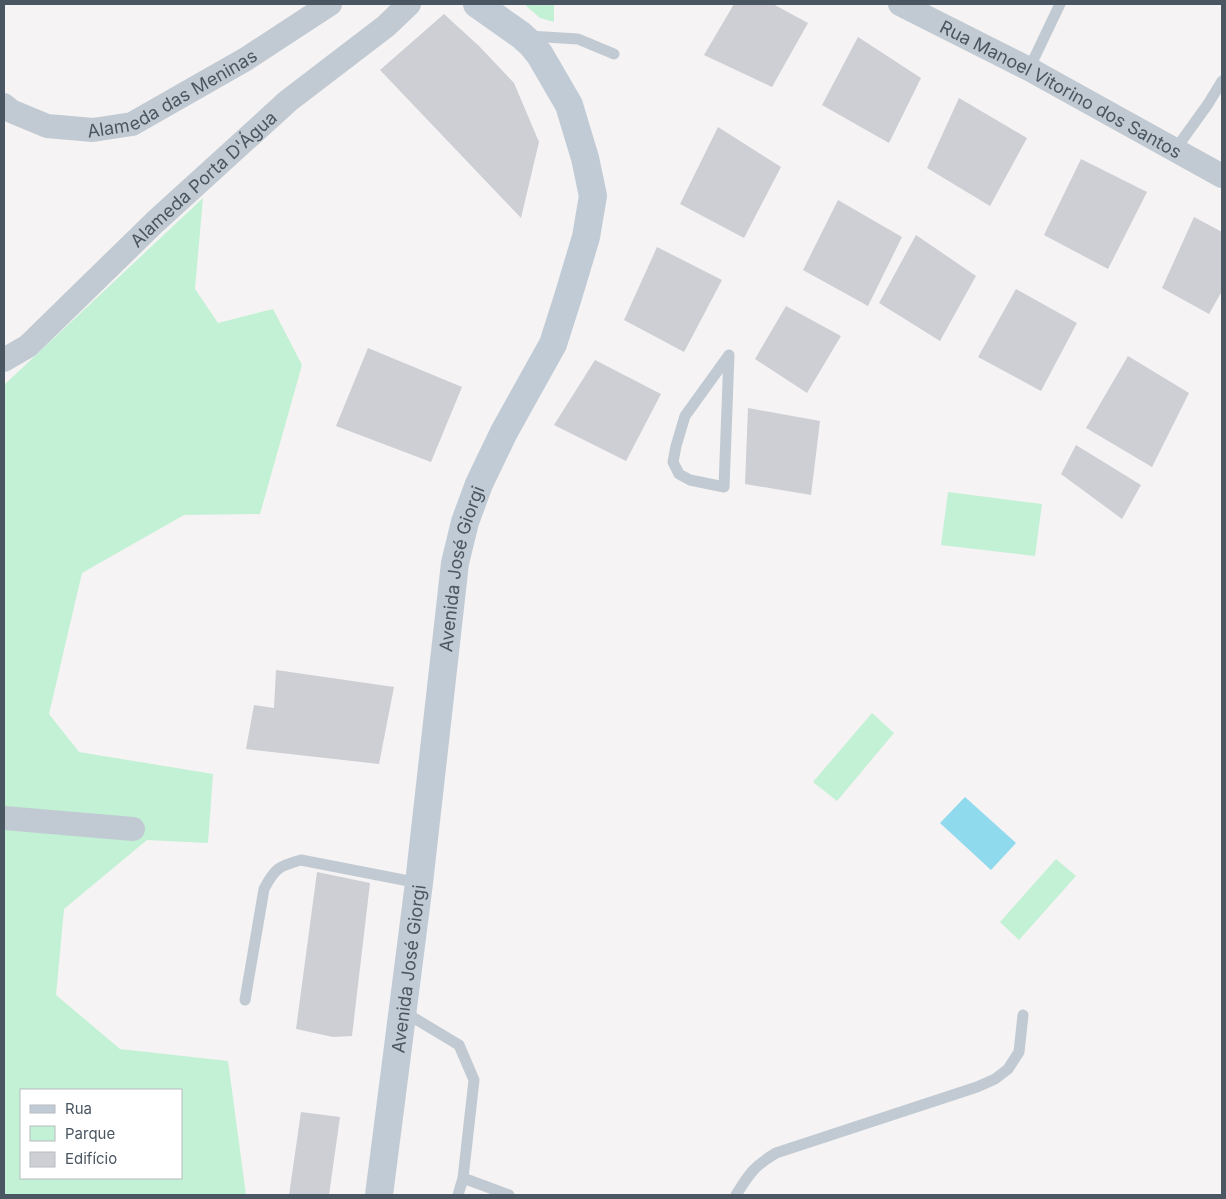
<svg xmlns="http://www.w3.org/2000/svg" width="1226" height="1199" font-family="Inter,sans-serif">
	<style>
		.green { fill: #c3f1d5; fill-rule: evenodd }
		.water { fill: #90daee }
		.building { fill: #cdcfd5 }
		.lines { fill: none; stroke-linecap: round; stroke-linejoin: round }
		.lane { stroke: #c1cad2; stroke-width: 11 }
		.street { stroke: #c1cad2; stroke-width: 24 }
		.secondary { stroke: #c1cbd6; stroke-width: 28 }
		.labels { text-anchor: middle; dominant-baseline: central; stroke-width: 5; stroke-linejoin: round; paint-order: stroke }
		.street-label { font-size: 18px; fill: #4a5661; stroke: #fff }
	</style>
	<rect width="100%" height="100%" fill="#f5f3f3"/>
	<path class="green" d="M524,4h30v18l-14,-4z
		M203,198l-8,91 23,34 55,-14 29,56 -42,149 -76,1 -102,58 -33,141 30,38 134,22 -5,69 -61,-3 -83,69 -8,86 64,54 108,12 18,134h-242v-810zM21,1090h160v88h-160z
		M948,492l94,12 -7,52 -94,-11z
		M872,713l22,20 -57,68 -24,-19z
		M1056,859l20,17 -57,64 -19,-18z"/>
	<path class="water" d="M965,797l51,46 -25,27 -51,-47z"/>
	<path class="building" d="M734,4h39l35,19 -36,64 -68,-32z
		M444,14l35,32 35,37 25,59 -18,76 -141,-148z
		M858,37l63,41 -32,65 -67,-38z
		M959,98l68,40 -37,68 -63,-38z
		M718,127l63,40 -37,71 -64,-34z
		M1081,159l66,33 -39,77 -64,-34z
		M838,200l64,37 -34,69 -65,-36z
		M1194,217l28,15v59l-13,23 -47,-26z
		M916,235l60,41 -36,65 -61,-38z
		M657,247l65,33 -38,72 -60,-32z
		M1016,289l61,34 -36,68 -63,-34z
		M786,306l55,30 -34,57 -52,-34z
		M368,348l94,39 -31,75 -95,-36z
		M1128,356l61,37 -37,74 -66,-39z
		M595,360l66,34 -35,67 -72,-36z
		M748,408l72,13 -9,74 -66,-11z
		M1076,445l65,40 -19,34 -61,-45z
		M276,670l118,17 -15,77 -133,-15 8,-44 20,3z
		M317,872l53,11 -18,153 -19,1 -37,-8z
		M301,1112l39,5 -11,78h-40z"/>
	<g class="lines">
		<path class="lane" d="M529,36l49,3 36,15
			M1029,69l31,-65
			M1175,150l33,-46 14,-23
			M729,355l-5,132 -34,-7 -11,-6 -6,-12 3,-16 9,-30z
			M245,1000l19,-111c11,-21 15,-23 37,-29l118,23
			M404,1012l55,33 15,35 -11,98 -5,17
			M463,1178l46,17
			M736,1195c13,-21 18,-29 40,-42l201,-66 18,-8 13,-10 11,-17 4,-37"/>
		<g class="street">
			<path id="s1" d="M900,4l129,65 193,107"/>
			<path id="s2" d="M4,105l7,6 36,15 46,4 39,-6 114,-65 84,-55"/>
			<path id="s3" d="M4,360l24,-14 127,-124 133,-121 98,-75 23,-22"/>
			<path d="M4,818l129,11"/>
		</g>
		<path class="secondary" id="s4" d="M379,1195l40,-312 36,-320 10,-41 14,-38 25,-52 49,-88 15,-47 18,-60 7,-41 -8,-38 -16,-53 -29,-50 -8,-10 -11,-10 -44,-31"/>
	</g>
	<g class="labels">
		<g class="street-label">
			<text stroke="none"><textPath href="#s2" startOffset="182">Alameda das Meninas</textPath></text>
			<text stroke="none"><textPath href="#s1" startOffset="182">Rua Manoel Vitorino dos Santos</textPath></text>
			<text stroke="none"><textPath href="#s3" startOffset="270">Alameda Porta D'Água</textPath></text>
			<text stroke="none"><textPath href="#s4" startOffset="632">Avenida José Giorgi</textPath></text>
			<text stroke="none"><textPath href="#s4" startOffset="228">Avenida José Giorgi</textPath></text>
		</g>
	</g>
	<rect width="1226" height="1199" fill="none" stroke="#4a5661" stroke-width="10"/>
	<rect x="20" y="1089" width="162" height="90" fill="#ffffff" stroke="#b7bbc0"/>
	<rect x="30" y="1105" width="25" height="8" fill="#c1cbd6" stroke="#b7bbc0"/>
	<text x="65" y="1114" font-size="15" fill="#4a5661">Rua</text>
	<rect x="30" y="1126" width="25" height="15" fill="#c3f1d5" stroke="#b7bbc0"/>
	<text x="65" y="1139" font-size="15" fill="#4a5661">Parque</text>
	<rect x="30" y="1152" width="25" height="15" fill="#cdcfd5" stroke="#b7bbc0"/>
	<text x="65" y="1164" font-size="15" fill="#4a5661">Edifício</text>
</svg>
